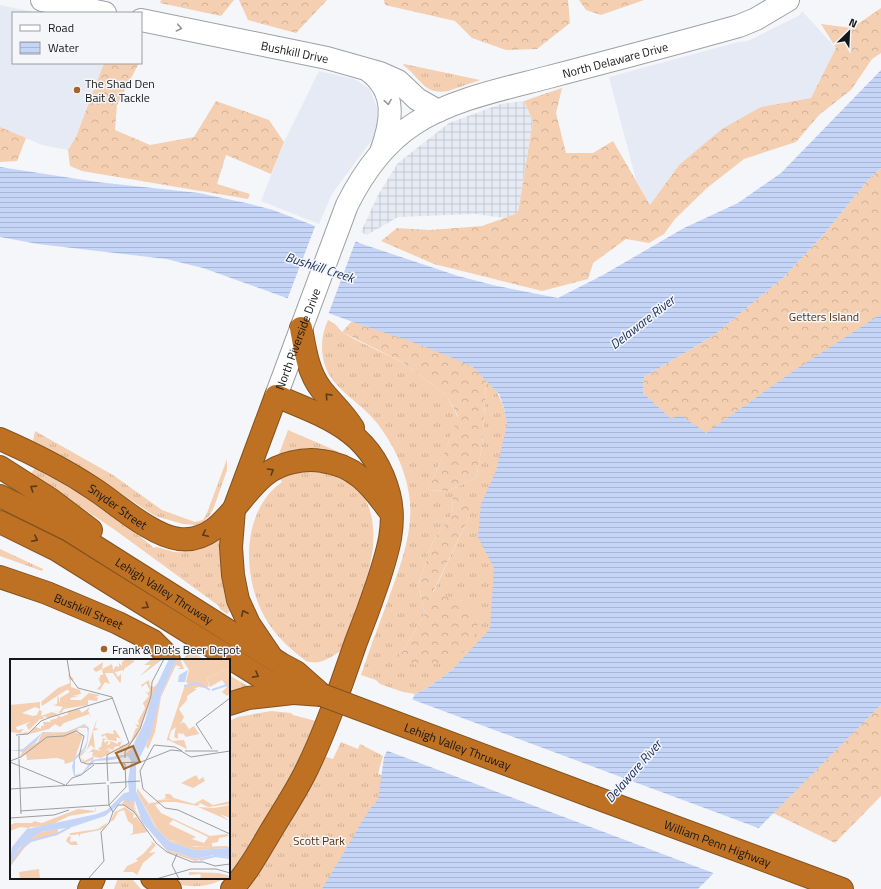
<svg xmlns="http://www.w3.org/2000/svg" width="881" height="889" font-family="'Titillium Web',sans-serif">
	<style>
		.built { fill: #e5eaf4 }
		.industrial { fill: url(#industrial-grid) }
		.grass { fill: url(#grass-tufts); fill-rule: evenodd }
		.forest { fill: url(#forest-crowns) }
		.water { fill: url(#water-rules) }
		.pier { fill: #f5f6fa }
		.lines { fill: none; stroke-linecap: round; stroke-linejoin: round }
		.secondary-casing { stroke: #9ea0a3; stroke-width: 24 }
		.highway-casing { stroke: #83521f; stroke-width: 24 }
		.secondary { stroke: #fff; stroke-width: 22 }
		.highway { stroke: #be7123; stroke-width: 22 }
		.highway-bridge-casing { stroke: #83521f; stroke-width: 24; stroke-linecap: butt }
		.highway-bridge { stroke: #be7123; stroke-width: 22 }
		.oneway { stroke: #969797 }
		.oneway2 { stroke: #593b1c }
		.poi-dot { fill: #a3652a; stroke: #f5f6fa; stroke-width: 1.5 }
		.labels { text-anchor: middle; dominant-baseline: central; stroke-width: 3; stroke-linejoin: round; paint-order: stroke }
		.street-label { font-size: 12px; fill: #161718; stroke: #f5f6fa }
		.poi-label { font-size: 12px; fill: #161718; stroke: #f5f6fa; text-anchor: start }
		.park-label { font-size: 12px; fill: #57310a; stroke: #f5f6fa }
		.water-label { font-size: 13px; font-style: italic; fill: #182c5e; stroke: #f5f6fa }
		.inset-river { fill: none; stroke: #c5d5f8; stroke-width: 2 }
		.inset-road { fill: none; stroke: #9c9da0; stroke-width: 1 }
		.view { fill: #a3652a; fill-opacity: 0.15; stroke: #a3652a; stroke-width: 2 }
		.inset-edge { fill: none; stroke: #161718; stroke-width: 2 }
	</style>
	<defs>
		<pattern id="industrial-grid" width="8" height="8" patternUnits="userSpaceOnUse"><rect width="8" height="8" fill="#e5eaf4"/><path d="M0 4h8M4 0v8" fill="none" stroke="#c4c8d0"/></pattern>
		<pattern id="grass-tufts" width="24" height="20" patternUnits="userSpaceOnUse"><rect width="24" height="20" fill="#f4cfb1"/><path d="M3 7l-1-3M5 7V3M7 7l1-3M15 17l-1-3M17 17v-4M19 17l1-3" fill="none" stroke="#d0b198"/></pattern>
		<pattern id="forest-crowns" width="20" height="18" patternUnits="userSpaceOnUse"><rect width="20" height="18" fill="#f4cfb1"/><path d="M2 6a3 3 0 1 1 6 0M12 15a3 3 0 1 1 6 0" fill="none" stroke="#d0b198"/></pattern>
		<pattern id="water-rules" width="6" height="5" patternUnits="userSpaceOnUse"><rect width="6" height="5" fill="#c5d5f8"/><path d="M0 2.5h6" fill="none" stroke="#a8b6d4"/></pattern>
	</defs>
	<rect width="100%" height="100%" fill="#f5f6fa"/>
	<path class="built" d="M0,5l38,8h-25v50h91l-28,74 -8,13 -26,-5 -42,-18z
		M802,11l34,37 -25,50 -50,9 -82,58 -29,40 -14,-25 -27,-103 129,-35 10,-1 52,-26z
		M319,71l35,8 16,10 7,19v25l-45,61 -13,30 -58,-23 23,-59z"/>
	<path class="industrial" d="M524,101l9,20 -15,92 -13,5 -30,-4 -77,3 -31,18 -6,-3 17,-37 20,-32 51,-40 52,-19z"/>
	<path class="grass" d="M404,64l76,16 -32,11c-24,5 -29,-15 -45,-26z
		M328,320l7,4 7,8 12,7 50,24 42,32 12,22 -10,27 -20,46 20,1 28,-13 6,-32 5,-76 17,38 3,17 2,197 -57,48 -26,19 -11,5 -12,-2 -23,-8 -4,-4 -15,-5c8,-24 17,-48 26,-72 12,-34 28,-72 22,-109 -4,-26 -16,-50 -32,-71 -12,-15 -27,-24 -40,-38 -17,-17 -19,-44 -9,-65zM453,497l17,18 -37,78 30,8 -64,56 26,-43 -7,-29 15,-44 19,-27z
		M288,430l51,22c-6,0 -11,-2 -16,-3 -15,-2 -30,1 -44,5z
		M35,431l78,44 49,35 33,12 8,-2 4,-7 20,-54v11l-13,37 -4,8 -8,8 -5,2 -14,-1 -28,-8 -65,-43 -57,-32z
		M36,466l21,12 -1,2 35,20 24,16 39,32 2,-1c6,1 13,4 19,5 16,2 34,-6 47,-15l6,65 2,9 -3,3 -7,-5 -1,-3 -104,-76 -84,-56z
		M310,468c10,2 21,3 30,7 5,2 9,7 12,9 46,37 6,122 -10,166 -11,7 -22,16 -36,11 -13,-10 -25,-20 -35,-34 -29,-40 -33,-114 11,-145l-3,-5z
		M0,549l43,20 -1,2 -42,-15z
		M183,646l22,14h-22l4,-6z
		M229,675l24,14 -24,7z
		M271,711l20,2 2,2 23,6 -16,38 -16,32 -51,80 -4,3v-153l9,-4z
		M341,742l17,7 2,-5 23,12 -5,18 33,10 -63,105h-116l82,-136 19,6z
		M118,878h13l10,11h-27z
		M164,878h61c-18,11 -43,11 -61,0z"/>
	<path class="forest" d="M161,0h73l-13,16 -61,-13z
		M239,0h88l-31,33 -48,-13z
		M384,0h184l2,23 -33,26 -31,1 -34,-12 -17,-17 -70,-16z
		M579,0h65l-43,15 -15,-5z
		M881,8v45l-9,6 -21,31 -32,25 -23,27 -52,17 -37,29 -32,31 -11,15 -15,9 -23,-4 -33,24 -5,16 -46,12 -108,-27 -53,-23 16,-13 33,2 52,-4 36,-13 15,-92 -9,-20 38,-13 -6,25 10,40h27l20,-12 37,64 29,-40 43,-36 39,-22 50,-9 25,-50 -15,-24 31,4z
		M104,63h35l-22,42 -2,25 35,15 44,-8 22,-36 53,19 15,22 -13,32 -45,-19 -9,29 33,10 -2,5 -166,-28 -12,-5 -2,-16 8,-13z
		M0,127l26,11 -9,23 -17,1z
		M881,168v184l-167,113 -71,-72 1,-16 69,-41 71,-59 41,-44 43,-53z
		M352,321l15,6 45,3 75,40 -5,76 -6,32 -28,13 -20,-1 20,-46 10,-28 -12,-21 -42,-32 -62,-31z
		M467,496l3,19 -37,77 30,9 17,16 -9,29 -18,14 -33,7 -21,-10 26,-43 -7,-29 15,-44 19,-27 1,-17z
		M881,705v91l-46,47 -62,-30z"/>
	<path class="water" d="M881,70v98l-13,12 -43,53 -41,44 -71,59 -69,41 -1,16 27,25 12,-2 24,17 89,-63 86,-56v391l-183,184h-376l47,-79 9,-10 6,-43 31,-63 11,-5 26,-19 38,-41 4,-61 -16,-31 3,-33 15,-33 11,-46 -3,-17 -5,-14 -26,-27 -25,-11 -41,-16 -40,-13 -164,-59 -37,-9 -128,-15 -38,-7v-70l97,15 102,11 47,10 27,7 92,35 93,31 39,10 61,12 45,-23 81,-47 54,-25 43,-30z"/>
	<path class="pier" d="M316,224l40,16 -28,75 -41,-15z
		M411,699l350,130 -45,45 -331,-124z"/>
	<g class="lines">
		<g class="secondary-casing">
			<g id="secondary">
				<path d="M42,0l63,13"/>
				<path id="s1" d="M141,20l186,38 53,15 18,8 19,18 21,12"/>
				<path d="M369,71c28,21 23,51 12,81"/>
				<path id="s2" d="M276,396l71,-191c16,-32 36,-61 67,-81 36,-24 89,-35 131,-46 65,-17 130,-34 194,-52l17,-7 32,-19"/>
			</g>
		</g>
		<g class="highway-casing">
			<g id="highway">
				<path d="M301,328c4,22 7,44 20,61 11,14 23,24 32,39"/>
				<path id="s3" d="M0,439c32,14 64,30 94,50 23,15 58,47 85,50 41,5 58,-42 86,-64 15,-12 38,-17 57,-14 32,4 48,23 66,48"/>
				<path d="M0,467l50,32 41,31"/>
				<path id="s4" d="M0,496l69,34 212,134 15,8 26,23"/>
				<path d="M0,522l57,28 210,131 16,8 11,4 28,2"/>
				<path id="s5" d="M0,577l47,16 71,30 35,18 12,12 4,7"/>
				<path d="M229,704l19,-6 45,-5"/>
				<path id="s6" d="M594,797l248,92"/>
				<path d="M152,878l18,11"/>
				<path d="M89,889l5,-11"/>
				<path d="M232,889c16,-17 27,-38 39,-58 12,-20 26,-41 36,-62 20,-41 34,-84 49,-127 8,-20 15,-39 22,-60 9,-28 19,-57 11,-88 -16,-62 -60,-76 -113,-98l-42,113 -3,38 2,28 5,25 11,24 23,34"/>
			</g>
		</g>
		<use href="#secondary" class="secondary"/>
		<use href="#highway" class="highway"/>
		<g class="highway-bridge-casing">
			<g id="highway-bridge">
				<path id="s7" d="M322,695l272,102"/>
			</g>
		</g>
		<use href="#highway-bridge" class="highway-bridge"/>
	</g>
	<defs><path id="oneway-chevron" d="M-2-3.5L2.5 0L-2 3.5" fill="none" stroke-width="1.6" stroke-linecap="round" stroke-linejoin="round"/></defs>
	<g class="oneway">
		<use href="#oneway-chevron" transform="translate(179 28) rotate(12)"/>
		<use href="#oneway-chevron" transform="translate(388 102) rotate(81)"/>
	</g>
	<g class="oneway2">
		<use href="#oneway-chevron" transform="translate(328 396) rotate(-133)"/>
		<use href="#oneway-chevron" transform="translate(271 471) rotate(-31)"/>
		<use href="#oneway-chevron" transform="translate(33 488) rotate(-147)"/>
		<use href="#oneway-chevron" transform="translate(205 534) rotate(155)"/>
		<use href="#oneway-chevron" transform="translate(35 539) rotate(27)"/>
		<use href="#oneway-chevron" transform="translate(146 606) rotate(32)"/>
		<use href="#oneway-chevron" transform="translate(244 613) rotate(-115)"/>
		<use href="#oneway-chevron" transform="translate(256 675) rotate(29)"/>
	</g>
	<g class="poi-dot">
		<circle cx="77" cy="90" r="4"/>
		<circle cx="104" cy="649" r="4"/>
	</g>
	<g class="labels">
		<g class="street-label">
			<text stroke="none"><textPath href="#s1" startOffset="157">Bushkill Drive</textPath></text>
			<text stroke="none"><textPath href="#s2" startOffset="522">North Delaware Drive</textPath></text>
			<text stroke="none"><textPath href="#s2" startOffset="61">North Riverside Drive</textPath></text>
			<text stroke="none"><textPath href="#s3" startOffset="136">Snyder Street</textPath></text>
			<text stroke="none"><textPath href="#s4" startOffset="190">Lehigh Valley Thruway</textPath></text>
			<text stroke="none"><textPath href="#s5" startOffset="95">Bushkill Street</textPath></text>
			<text stroke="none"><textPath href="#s7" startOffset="145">Lehigh Valley Thruway</textPath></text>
			<text stroke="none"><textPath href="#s6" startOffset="132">William Penn Highway</textPath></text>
		</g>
		<g class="poi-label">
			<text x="85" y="83">The Shad Den<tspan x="85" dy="14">Bait &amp; Tackle</tspan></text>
			<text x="112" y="649">Frank &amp; Dot's Beer Depot</text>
		</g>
		<g class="park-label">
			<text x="824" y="316">Getters Island</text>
			<text x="319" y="840">Scott Park</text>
		</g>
		<g class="water-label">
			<text transform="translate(320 267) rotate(18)">Bushkill Creek</text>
			<text transform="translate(642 322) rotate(-38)">Delaware River</text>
			<text transform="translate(633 771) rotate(-49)">Delaware River</text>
		</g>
	</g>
	<g transform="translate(10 659)">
		<rect width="220" height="220" fill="#f5f6fa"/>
		<path d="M216,0h4v35l-3,2 -5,-4 5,-5 -5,-7 -12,7 -3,-9 19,-9zM61,28l9,3 1,4 -10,2 -11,8v-6l10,-6 -3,-3zM184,67l5,8 -13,3 -3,-4zM105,71l6,9 -5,-2 1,4 -9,-1 -3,-5 -3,2 -1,-2 6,-2 7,1 -1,-3 -4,1zM93,79l4,1 -3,1 1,3 2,-2h2l-2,4 3,-1v-3l8,3v-2h4l-3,-2 3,1 -2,5 -7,1 2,1 -3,2 -3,-2 -9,7 -8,1 1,-4h-3l-3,2 6,-5 8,2 -3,-3 3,-1zM121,140l4,4 -1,6 2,-2 -1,3 4,6 32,35 24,8 20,-4 15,2v2l-16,-3 -19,5 -27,-9 -33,-39 -13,-9 2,-4zM164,140l3,3h-14l-8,3 6,8 49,23 17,-2 2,2 -10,2 -1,4 -6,1v4l-26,-1 -17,-7 -13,-13 -10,-19 4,-4 9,-1 -2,-2zM163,161l35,17 -1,2 -3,4 -12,-4 4,-2 -27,-13zM220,146v13l-10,-4 10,7 -32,-14 16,1zM48,170v6l-23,4 -8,5 -17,23 1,-8 12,-15 18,-12z" fill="#f4cfb1" fill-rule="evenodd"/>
		<path d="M116,0l9,2 -11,8v3l-1,-2 -8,2 3,5 3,-3v8l-1,1 -7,-10h-8l5,11 -5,-2 -5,8 -3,-1 4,-4 -3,-8 2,2v-4h3l-1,-6 -6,3 -3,-3 10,-7 -1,7 10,-5 1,6 3,-4 3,1v-4l3,3v-4zM142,0h11l-24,18 12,-12h-7zM167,0h3l4,10h-6l3,-2 -5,-2 -15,32 -6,35 -7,17 -2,-3 -9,16 11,-20 14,-50zM172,0h44v10l-19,9 2,8 -3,2 -8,-1 -4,2h3l-10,7v4l-8,9 5,8 -3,6 -10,8 -2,7 3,3 12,-1 3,9 -19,-9v2l-1,-3 18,-54h5l-4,-3 3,-12zM58,15l6,5 -3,1v7l-29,19 -1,-4 17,-14 12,-5zM139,21l1,6 4,1 5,-5 -27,67 -3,5h-4l7,-6 5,-12 -11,14 -14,4 19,-13 5,-13h2l-3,-4 4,1 -1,-4 7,-13 -2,-5 6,-7 -4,-5 3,2 2,-3 -4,-7 -4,4 -1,-2zM79,34l11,2 -7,3 5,-1 -1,4 -9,-1v5l-24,4 -3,4 -8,-2 6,1 4,-5 -10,-2 4,-1 1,-10 2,10 9,-9 10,1 -9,2 1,2h10zM30,43v7l-5,-2 -13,6 11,3 4,-1 2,-5 3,1 -1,5 11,-4 6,2 -10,4 -5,-2 1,3h-4l-11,11 -3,-5 4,-3 -14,5 1,3 7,-1 -3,3 1,1 6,-1 6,-5 -8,7 -16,-2v-27zM80,48l-2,4 4,7 -3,-4 -25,9 -4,4 -5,-3 -6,5 -24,6 11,-8 5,2v-7v4h3l-1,-4h8l-1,-2 8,-2 -1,-3 4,2 7,-3v-3l11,-2 3,4zM87,59l-2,10 4,1 -6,2 2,18 -4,-4 -11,12 3,4v-4l1,4 23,-11 3,-1 -1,3 12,-5h-3l5,-2 -1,-3 2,4h-3h3l-23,12 -7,-1 -3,7 1,-4 -7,3 -3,-2 -3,-6 8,-6zM74,66l4,2v3l-1,2v-4h-8l-2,1 3,1 2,2 -3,-2 -59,27 2,-5 -3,-1 19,-9 4,-9 25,-1zM127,129l12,16 -3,3 10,19 16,15 23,6 32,-1 3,2 -35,2 -25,-8 -14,-14 -19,-36zM155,135h5l4,4 20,6 9,-5 10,6 17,-4v3l-22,3 -8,-4 -2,3 -22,-4 -2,-3h-12l4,-1zM85,148l1,3 -2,2 5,-1 -30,5 -20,10 -19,1 -13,13 11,-12 -8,-1 -10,4v-6l5,-2h17l2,-2 8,2 36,-14 17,2zM115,148l9,7 -1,4 3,-1 12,15 -19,3 4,-2v-8l-5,-4 -4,-11 -6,2 -4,8 -4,2 5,-10zM98,163l-4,6 -4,2 -20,4v3l-2,-3 -7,2 -1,6 6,-1 2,4h-7l-5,-4 2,-4 6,-2h-5l2,-2 27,-4zM141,182l5,4 -7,8 7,-1 -13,11 -6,12 -4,-3h-10l4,-6 11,-5 -2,-2 7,-5 9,-10zM179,213l30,1 11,3v3h-32l3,-2 -1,-3 -11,1z" fill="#f4cfb1"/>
		<path d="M174,63l5,7 -7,5 -4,-1v6l-4,-2 2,-11zM64,73l9,3 -9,26 -9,3 -1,-4 -7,-2 -30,2 -1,-6 19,-15zM186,116l3,5 4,-3 2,4 -12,7 -12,-5zM29,210l1,10h-20l-1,-7z" fill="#f4cfb1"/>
		<path d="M159,0h8l-15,33 -12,45 -14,28v26l19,36 15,15 25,8 35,-2v9l-17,-2 -18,4 -29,-10 -24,-27 -7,-21 -3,2 -1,-4 -2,2 6,12 -7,-11 -4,-2 -19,16 -33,11 -31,5 -21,15 -10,14 2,-14 15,-18 70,-15 10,-4 17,-17 5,-1 -1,-11 3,-20 -3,-5 -16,4 -17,1 -12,12 -6,3h-3l-2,-9 2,-9 10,-10 3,-7 1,-12 -2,-4 -21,8h-23l-6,9 -13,9h-13l13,-2 20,-17 21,1 21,-9 4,4 -1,12 -2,8 -11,12v15l7,-2 10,-13 37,-6 16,-33 8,-28zM178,11l-3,12h-7l1,-7z" fill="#c5d5f8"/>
		<path class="inset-river" d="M174,27l14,-3 12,7M202,31l18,-6M190,201l15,-4 15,2M0,205l11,-15 10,-8 26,-7 13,-7"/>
		<path class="inset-road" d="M57,0l3,18 8,11 34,9 17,46 -22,12v7M6,76l12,-1 13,-13 10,-4 62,-19M9,77v22M202,90l-16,-25 34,-26M172,92l-7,-4 -21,-2 -14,26 3,18 22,19 13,2 52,24M175,92h33M115,99v-6l15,-23 11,-33 1,-14 12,-23M9,100l2,55M0,102l11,-4 26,-20 17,-1 12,-5 8,5 -5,20 2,6 6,2 54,-2 30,-12 10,1 10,6 39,-6M0,103l55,23M97,103l1,19M112,105h3l1,23 -17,18 4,7 5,-7h6l10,7 22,31 11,9 25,10h11l12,4 15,-2M100,124l30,-2M56,126l6,-7 9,-3 13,-10M0,130l96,-6M10,152l89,-6 -1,-20M0,159l44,-3 15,-5M167,195l-5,11 7,14M78,220l16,-18 -3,-29 8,-9 4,-11M146,220l35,-10h25l14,4"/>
		<path class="view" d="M123,87l7,16 -16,7 -8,-16z"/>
		<rect width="220" height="220" class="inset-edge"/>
	</g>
	<rect x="12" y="12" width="130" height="52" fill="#f5f6fa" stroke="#9c9da0"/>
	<rect x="20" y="25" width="20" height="6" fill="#ffffff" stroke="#9c9da0"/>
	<text x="48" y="32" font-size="12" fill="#161718">Road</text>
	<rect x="20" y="42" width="20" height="12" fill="url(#water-rules)" stroke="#9c9da0"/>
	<text x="48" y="52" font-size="12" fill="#161718">Water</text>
	<g transform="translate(849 32) rotate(24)" stroke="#f5f6fa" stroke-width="3" paint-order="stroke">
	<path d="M0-3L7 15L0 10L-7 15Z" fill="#161718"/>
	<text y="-6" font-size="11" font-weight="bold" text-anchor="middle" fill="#161718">N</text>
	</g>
</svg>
